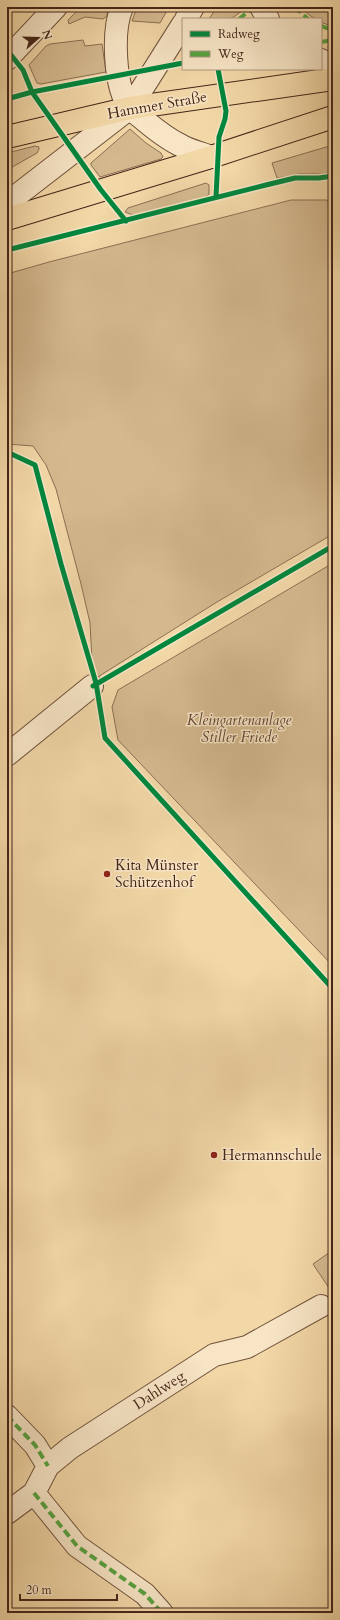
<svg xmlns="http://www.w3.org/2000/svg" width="340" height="1620" font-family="Cardo,serif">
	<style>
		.green { fill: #d4b98f; stroke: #8c6f54 }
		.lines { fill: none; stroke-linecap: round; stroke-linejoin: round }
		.minor-casing { stroke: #70523c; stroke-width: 24 }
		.major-casing { stroke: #442519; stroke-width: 24 }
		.minor { stroke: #f7e5c6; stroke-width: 22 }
		.major { stroke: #f2d7a7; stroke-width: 22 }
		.quiet { stroke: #55a340; stroke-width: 4; stroke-dasharray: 8 4; stroke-linecap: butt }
		.cycleway-casing { stroke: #f7e5c6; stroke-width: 8 }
		.cycleway { stroke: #00873e; stroke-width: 5 }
		.poi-dot { fill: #8f2418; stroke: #f7e5c6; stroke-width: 1.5 }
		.labels { text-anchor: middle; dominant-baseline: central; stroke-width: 3; stroke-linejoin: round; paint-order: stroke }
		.street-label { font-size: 15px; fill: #442519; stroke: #f7e5c6 }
		.park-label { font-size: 15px; font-style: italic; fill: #614331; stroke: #f7e5c6 }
		.poi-label { font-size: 15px; fill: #442519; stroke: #f7e5c6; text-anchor: start }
	</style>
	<rect width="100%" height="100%" fill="#f2d7a7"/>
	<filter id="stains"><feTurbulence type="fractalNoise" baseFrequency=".005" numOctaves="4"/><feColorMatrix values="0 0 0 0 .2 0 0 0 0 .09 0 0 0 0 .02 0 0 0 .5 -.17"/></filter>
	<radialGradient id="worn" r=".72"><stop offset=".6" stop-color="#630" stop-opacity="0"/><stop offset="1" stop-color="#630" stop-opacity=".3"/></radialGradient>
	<path class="green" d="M81,7h27l-1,9 -4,3 -18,-2 -16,7 -1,-4z
		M137,7h32l-9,16 -28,-2z
		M217,7h25l1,3 -12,9h-22z
		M303,7h24l6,8v12l-12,-5v-3c-7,0 -16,-5 -18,-12z
		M83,40l2,6 17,-2 4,28 -65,12 -4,-1 -8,-18 17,-19 4,-2z
		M130,129l16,14 15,10 2,4 -2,2 -61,18 -9,-12v-2z
		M333,145v27l-11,2h-22l-23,4 -5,-15z
		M35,146l4,1v2l-2,4 -30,17v-17z
		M206,183l3,2v9l-3,3 -70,19 -11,-4 3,-4z
		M291,200h36l6,12v322l-116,68 -124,78 -3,-57 -9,-39 -25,-95 -10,-24 -13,-19 -26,-2v-170l42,-12z
		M333,563v403l-215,-226 -6,-33 6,-17z
		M333,1250v40l-2,1 -18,-27z"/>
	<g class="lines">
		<g class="minor-casing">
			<path id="minor" d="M122,7c-10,23 -8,81 8,101 4,5 10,8 14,12 12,10 25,20 38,26 9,5 20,7 29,11
				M261,7l7,12
				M186,19l7,-12
				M7,59l49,-52
				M321,60l12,6
				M7,203l123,-95 53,-84
				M7,755l85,-69
				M7,1416l28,29 13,21
				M34,1493l43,53 68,48 17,19
				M7,1513l27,-20 14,-27 22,-18 144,-93 33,-8 74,-41"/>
		</g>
		<g class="major-casing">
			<path id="major" d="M7,137l123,-29 203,-29
				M7,219l204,-62 122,-40"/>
		</g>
		<use href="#minor" class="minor"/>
		<use href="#major" class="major"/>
		<path class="quiet" d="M295,7l13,12
			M7,13l7,-6
			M239,19l15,-12
			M321,26l12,4
			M321,42l12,-2
			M7,1416l28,29 13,21
			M34,1493l43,53 68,48 17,19"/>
		<g class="cycleway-casing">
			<path id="cycleway" d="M7,50l16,20 9,22 69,98 25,31
				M7,99l25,-7 151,-29
				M216,197l3,-60 6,-18 1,-8 -8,-42
				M7,250l259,-65 29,-7h24l14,-2
				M7,452l28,13 26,99 35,119 9,55 228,251
				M93,686l240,-140"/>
		</g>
		<use href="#cycleway" class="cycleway"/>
	</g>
	<g class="poi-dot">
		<circle cx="107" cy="874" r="4"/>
		<circle cx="214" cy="1155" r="4"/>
	</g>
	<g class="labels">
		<g class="street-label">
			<text transform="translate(157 105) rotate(-10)">Hammer Straße</text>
			<text transform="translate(159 1390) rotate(-33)">Dahlweg</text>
		</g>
		<g class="park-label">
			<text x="239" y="720">Kleingartenanlage<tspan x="239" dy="17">Stiller Friede</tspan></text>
		</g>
		<g class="poi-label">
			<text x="115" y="865">Kita Münster<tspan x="115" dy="17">Schützenhof</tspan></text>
			<text x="222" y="1155">Hermannschule</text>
		</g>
	</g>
	<rect width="340" height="1620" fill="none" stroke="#f2d7a7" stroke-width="24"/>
	<rect x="8" y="8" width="324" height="1604" fill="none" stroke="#442519" stroke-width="2"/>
	<rect x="12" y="12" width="316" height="1596" fill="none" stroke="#442519"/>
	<rect x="182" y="18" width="140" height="52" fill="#f7e5c6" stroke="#af9881"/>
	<rect x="190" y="31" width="20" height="6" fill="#00873e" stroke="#af9881"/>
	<text x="218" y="38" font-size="12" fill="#442519">Radweg</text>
	<rect x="190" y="51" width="20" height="6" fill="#55a340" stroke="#af9881"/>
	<text x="218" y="58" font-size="12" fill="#442519">Weg</text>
	<g transform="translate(38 38) rotate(70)" stroke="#f7e5c6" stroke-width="3" paint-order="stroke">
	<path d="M0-3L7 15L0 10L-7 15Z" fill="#442519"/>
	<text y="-6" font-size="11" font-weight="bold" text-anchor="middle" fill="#442519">N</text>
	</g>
	<path d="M20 1594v6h97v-6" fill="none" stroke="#442519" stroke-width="2"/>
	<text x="26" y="1594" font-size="12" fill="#442519" stroke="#f7e5c6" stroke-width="3" paint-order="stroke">20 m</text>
	<rect width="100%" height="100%" filter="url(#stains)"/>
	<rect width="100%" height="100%" fill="url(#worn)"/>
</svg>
